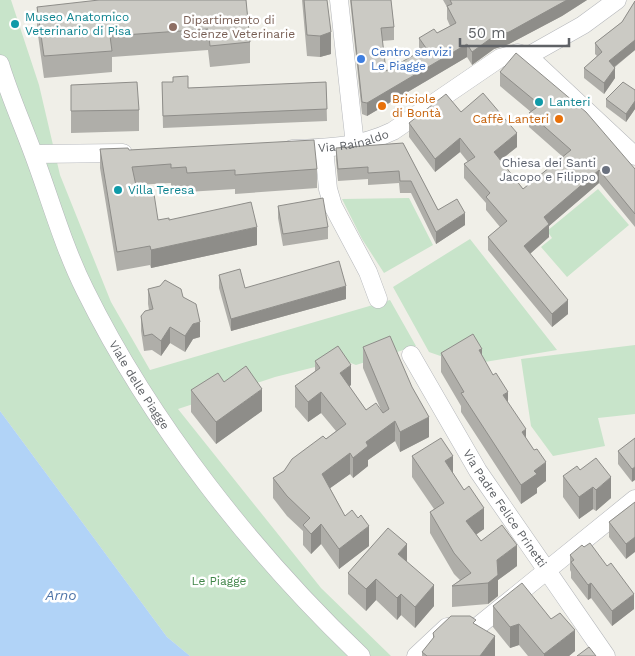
<svg xmlns="http://www.w3.org/2000/svg" width="635" height="656" font-family="'Work Sans',sans-serif">
	<style>
		.green { fill: #c8e4ca }
		.water { fill: #b1d3f7 }
		.lines { fill: none; stroke-linecap: round; stroke-linejoin: round }
		.minor-casing { stroke: #b5b7bb; stroke-width: 19 }
		.minor { stroke: #fff; stroke-width: 18 }
		.wall { fill: #afaea9 }
		.shaded-wall { fill: #8e8d89 }
		.building { fill: #cbcac4; stroke: #8e8d89 }
		.culture-dot { fill: #0f9aa8; stroke: #fff; stroke-width: 2 }
		.education-dot { fill: #8d6e63; stroke: #fff; stroke-width: 2 }
		.shop-dot { fill: #3f7fe0; stroke: #fff; stroke-width: 2 }
		.food-dot { fill: #e8710a; stroke: #fff; stroke-width: 2 }
		.worship-dot { fill: #6b7280; stroke: #fff; stroke-width: 2 }
		.labels { text-anchor: middle; dominant-baseline: central; stroke-width: 5; stroke-linejoin: round; paint-order: stroke }
		.culture-label { font-size: 12px; fill: #0d838f; stroke: #fff; text-anchor: start }
		.education-label { font-size: 12px; fill: #785e54; stroke: #fff; text-anchor: start }
		.shop-label { font-size: 12px; fill: #366cbe; stroke: #fff; text-anchor: start }
		.food-label { font-size: 12px; fill: #c56008; stroke: #fff; text-anchor: start }
		.street-label { font-size: 12px; fill: #5f6266; stroke: #fff }
		.worship-label { font-size: 12px; fill: #5b616d; stroke: #fff; text-anchor: end }
		.park-label { font-size: 12px; fill: #408548; stroke: #fff }
		.water-label { font-size: 14px; font-style: italic; fill: #4e74a8; stroke: #fff }
	</style>
	<rect width="100%" height="100%" fill="#f0efe8"/>
	<path class="green" d="M0,0h11l28,85 21,90 51,127 39,68 240,-70 26,46 -60,19 -13,-5 -68,17 -97,32 143,179 70,68h-201l-23,-19 -167,-226z
		M598,189l31,36 -62,52 -26,-30 11,-9 -5,-7z
		M409,198l24,47 -49,28 -22,-34 -20,-40z
		M470,239l87,111 -78,13 -30,-4 -20,-7 -36,-65z
		M635,345v69l-37,4 7,28 -52,10 -22,-30 -10,-67z"/>
	<path class="water" d="M0,411l167,226 23,19h-190z"/>
	<g class="lines">
		<g class="minor-casing">
			<g id="minor">
				<path d="M339,0l16,145"/>
				<path d="M528,56l55,-31 34,-25"/>
				<path id="s1" d="M0,64c9,30 22,59 33,89 17,45 30,93 52,137 66,134 169,264 276,366"/>
				<path d="M324,148l4,41 5,17 35,66 10,27"/>
				<path id="s2" d="M292,149c36,-1 68,-2 101,-18l107,-73 18,-5 10,3 107,100"/>
				<path d="M34,154l89,-1"/>
				<path id="s3" d="M411,355l67,116 128,185"/>
				<path d="M416,656l31,-29h30l158,-128"/>
			</g>
		</g>
		<use href="#minor" class="minor"/>
	</g>
	<path class="wall" d="M246,0l4,42v21l-40,4 -2,-17 -96,7v15l-68,6 -7,-50v-21z
		M302,0h25l4,54 -11,3 -13,-1z
		M350,0h41l3,27v13l-12,1 4,30 34,-19 -1,-2v-12l18,-5 13,-7 -3,-7v-12l-4,-7h144l-25,16 -53,28 -15,5 -22,16 -5,-8 -100,59 -5,-2z
		M635,1v49l-20,17v11l-11,16 -20,-16v-10l13,-12 -2,-2v-11l27,-21z
		M500,72l135,97v58l-36,-44 -50,43v11l-19,17 38,60 -16,13 -64,-77v-13l12,-10 -14,-17v-7l-22,-25v-14l4,-2 -8,-10 -25,20 -26,-35v-14l52,-11 56,35 -16,13 22,29 40,-32 -34,-30v-14l2,-1 -31,-26z
		M162,82l26,6 138,-6 1,39 -164,7z
		M71,85l68,25v21l-68,2z
		M635,90v19l-9,13 -20,-15v-8z
		M403,143l35,67 27,15 -29,19 -25,-51h-11l-1,-10 -31,2v-6l-30,2 -2,-21v-12z
		M100,149l29,1 188,19v19l-82,6v-5l-48,3 -1,-6 -15,1v-4l-35,2 2,10 20,25h11l88,25 -106,23 -1,-3 -33,6 -17,-103z
		M278,206l50,21v12l-45,7 -5,-28z
		M219,275l26,13 101,11 -115,32 -12,-43z
		M148,289l35,8 17,40 -7,2 -8,13 -15,-9 -9,13 -9,-6 -8,1 -3,-20v-15l8,-6 -1,-6z
		M363,347l66,90 -29,15 -5,-11 -27,19v6l-15,12 -3,-4 -20,14 15,28 24,30 -30,23 -18,-25 -10,10 -8,-9v-14l-16,-15 -14,-18v-20l11,-7 52,-40 -15,-18 -13,9 -13,-15v-21l20,-15v-10l36,24 -2,1 17,24h15l-18,-42z
		M441,353l41,3 26,47 38,78 -9,7v5l-16,11 -60,-92v-6l-20,-34z
		M191,390l71,21 -46,33 -25,-32z
		M635,438l-3,44 -14,-18v-13z
		M412,456l41,17 31,56 -8,5 5,7 36,25 -19,14v16l-10,8 -36,3v-21l8,-6 -6,-6 -24,-41v-21l4,-3 -22,-32z
		M580,470l31,28 -15,13 -3,-2 -14,10 -16,-22v-21z
		M635,502l-9,57 -17,-22v-15z
		M570,555l64,54 -22,17 -21,-28 -3,2 -17,-22v-6l-1,-2z
		M407,562l27,44 -19,22 -14,-13 -4,5 -21,-20 -10,11 -18,-17v-21z
		M493,606l82,45 -6,5h-41l-9,-11 -9,3 -17,-21z
		M476,624l19,32h-73v-4l11,-13v-6z"/>
	<path class="shaded-wall" d="M567,0h20l-25,16 -53,28 -15,5 -22,16v-13l22,-16z
		M331,32v22l-11,3v-21z
		M635,40v10l-26,21v-10z
		M467,44v13l-100,59v-13z
		M615,68v10l-11,16v-11z
		M635,101v8l-9,13v-8z
		M517,133v14l-23,18v-13z
		M460,138v14l-25,20v-13z
		M599,170v13l-50,43v11l-25,22v-13l20,-29z
		M465,213v12l-29,19v-12z
		M257,227v18l-106,23v-18z
		M346,286v13l-115,32v-12z
		M568,300v14l-16,13v-13z
		M200,322v15l-7,2 -8,13v-16l8,-12z
		M170,327v16l-9,13v-15z
		M482,349v19l-3,-18z
		M351,365v20l-11,8v-20z
		M262,389v22l-46,33v-22z
		M321,392v21l-13,9v-20z
		M508,392v19l-5,-16z
		M429,417v20l-29,15v-20z
		M395,421v20l-27,19v6l-15,12v-20l13,-16z
		M526,429v19l-4,-16z
		M350,453v21l-28,20v-20z
		M453,456v21l-8,-16z
		M546,462v19l-9,7v5l-16,11v-19l13,-14z
		M635,467v13l-3,2v-13z
		M611,477v21l-15,13v-21z
		M593,487v22l-14,10v-22z
		M484,508v21l-18,13v-21z
		M321,524v20l-10,10v-20z
		M369,526v20l-30,23v-20z
		M635,537v15l-9,7v-15z
		M407,544v22l-9,-12z
		M517,545v21l-19,14v16l-10,8v-21l9,-23z
		M376,579v21l-10,11v-22z
		M591,583v15l-3,2v-15z
		M434,585v21l-19,22v-21z
		M401,594v21l-4,5v-22z
		M634,594v15l-22,17v-15z
		M519,624v21l-9,3v-21z
		M575,630v21l-6,5h-25v-2z
		M495,636v20h-15z"/>
	<path class="building" d="M99,0h147l4,42 -40,4 -2,-17 -98,7 2,15 -68,5 -7,-49z
		M304,0h23l4,32 -11,4 -13,-1z
		M351,0h40l3,27 -13,1 5,43 40,-23 -7,-10 15,-9 3,4 19,-10 -9,-17 5,-2 -2,-4h117l-58,32 -15,4 -22,16 -5,-8 -100,59 -5,-1z
		M635,1v39l-26,21 6,7 -11,15 -20,-15 18,-16 -7,-9 27,-21z
		M516,53l70,59 49,57v45l-36,-44 -55,47 5,7 -25,22 44,54 -16,14 -64,-77 19,-16 -21,-24 4,-4 -26,-29 11,-7 -15,-19 -25,21 -26,-36 37,-29 15,18 22,-19 34,40 -23,19 29,37 48,-39 -42,-37 11,-8 -40,-33z
		M188,76v12l138,-6 1,27 -164,7 -1,-34h11v-5z
		M137,82l2,28 -68,1v-26z
		M623,82l12,8v11l-9,13 -20,-15z
		M314,140l3,29 -82,6v-5l-48,3 -1,-6 -15,1v-4l-39,3 6,28 16,-1 4,26 11,-2v2l82,-18 6,25 -106,23 -1,-4 -33,6 -17,-103 28,-1 1,2z
		M403,143l35,67 19,-11 8,14 -29,19 -25,-51h-11l-1,-10 -31,2v-6l-30,2 -2,-21z
		M323,198l5,29 -45,7 -5,-28z
		M339,261l7,25 -115,33 -12,-44 21,-6 5,19z
		M165,280l16,9 2,8 13,7 4,18 -7,2 -8,12 -15,-9 -9,14 -9,-7 -8,2 -3,-20 4,-5 8,-2 -5,-20 12,-3z
		M473,334l9,15 -3,1 14,25 3,-2 12,19 -5,3 23,34 -4,3 12,18 3,-1 9,13 -12,9 3,3 -16,11 -60,-92 3,-1 -23,-39z
		M390,336l22,51 17,30 -29,15 -5,-11 -29,21 2,4 -15,12 -3,-5 -28,21 23,42 7,-6 6,8 3,-3 8,11 -30,23 -18,-25 -10,10 -8,-9 7,-7 -23,-22 -14,-18 11,-7 8,-12 31,-23 3,3 20,-15 -25,-32 -13,10 -13,-16 25,-18 -5,-7 23,-15 13,19 -11,8 26,37 10,-7 7,10 6,-4 -26,-62z
		M246,366l16,23 -46,33 -25,-32 27,-17 6,9z
		M441,438l12,18 -8,5 19,29 5,-4 15,22 -18,13 15,20 21,-16 15,20 -20,15 1,15 -10,8 -36,3 19,-13 -17,-20 -24,-41 14,-9 -32,-47z
		M635,438v29l-3,2 -14,-18z
		M596,458l15,19 -15,13 -3,-3 -14,10 -16,-21 14,-10 3,4z
		M635,502v35l-9,7 -17,-22z
		M388,528l19,16 -9,10 36,31 -19,22 -14,-13 -4,4 -21,-19 -10,10 -18,-16z
		M590,543l17,23 4,-3 23,31 -22,17 -21,-28 -3,2 -17,-23 3,-2 -4,-5 12,-10 2,2z
		M522,583l29,36 9,-6 15,17 -31,24 -25,-30 -9,3 -17,-21z
		M451,616h19l6,4 -3,3 22,13 -15,20h-53l-5,-4 12,-15 -1,-4z
		M589,647l7,9h-19z"/>
	<g class="culture-dot">
		<circle cx="15" cy="24" r="5"/>
		<circle cx="539" cy="102" r="5"/>
		<circle cx="118" cy="190" r="5"/>
	</g>
	<circle class="education-dot" cx="173" cy="27" r="5"/>
	<circle class="shop-dot" cx="361" cy="59" r="5"/>
	<g class="food-dot">
		<circle cx="382" cy="106" r="5"/>
		<circle cx="559" cy="119" r="5"/>
	</g>
	<circle class="worship-dot" cx="606" cy="170" r="5"/>
	<g class="labels">
		<g class="culture-label">
			<text x="25" y="17">Museo Anatomico<tspan x="25" dy="14">Veterinario di Pisa</tspan></text>
			<text x="549" y="102">Lanteri</text>
			<text x="128" y="190">Villa Teresa</text>
		</g>
		<g class="education-label">
			<text x="183" y="20">Dipartimento di<tspan x="183" dy="14">Scienze Veterinarie</tspan></text>
		</g>
		<g class="shop-label">
			<text x="371" y="52">Centro servizi<tspan x="371" dy="14">Le Piagge</tspan></text>
		</g>
		<g class="food-label">
			<text x="392" y="99">Briciole<tspan x="392" dy="14">di Bontà</tspan></text>
			<text x="549" y="119" text-anchor="end">Caffè Lanteri</text>
		</g>
		<g class="street-label">
			<text stroke="none"><textPath href="#s2" startOffset="62">Via Rainaldo</textPath></text>
			<text stroke="none"><textPath href="#s1" startOffset="351">Viale delle Piagge</textPath></text>
			<text stroke="none"><textPath href="#s3" startOffset="180">Via Padre Felice Prinetti</textPath></text>
		</g>
		<g class="worship-label">
			<text x="596" y="163">Chiesa dei Santi<tspan x="596" dy="14">Jacopo e Filippo</tspan></text>
		</g>
		<g class="park-label">
			<text x="219" y="581">Le Piagge</text>
		</g>
		<g class="water-label">
			<text x="61" y="595">Arno</text>
		</g>
	</g>
	<path d="M460 38v8h109v-8" fill="none" stroke="#5f6266" stroke-width="2.5"/>
	<text x="468" y="38" font-size="15" fill="#5f6266" stroke="#ffffff" stroke-width="4" paint-order="stroke">50 m</text>
</svg>
